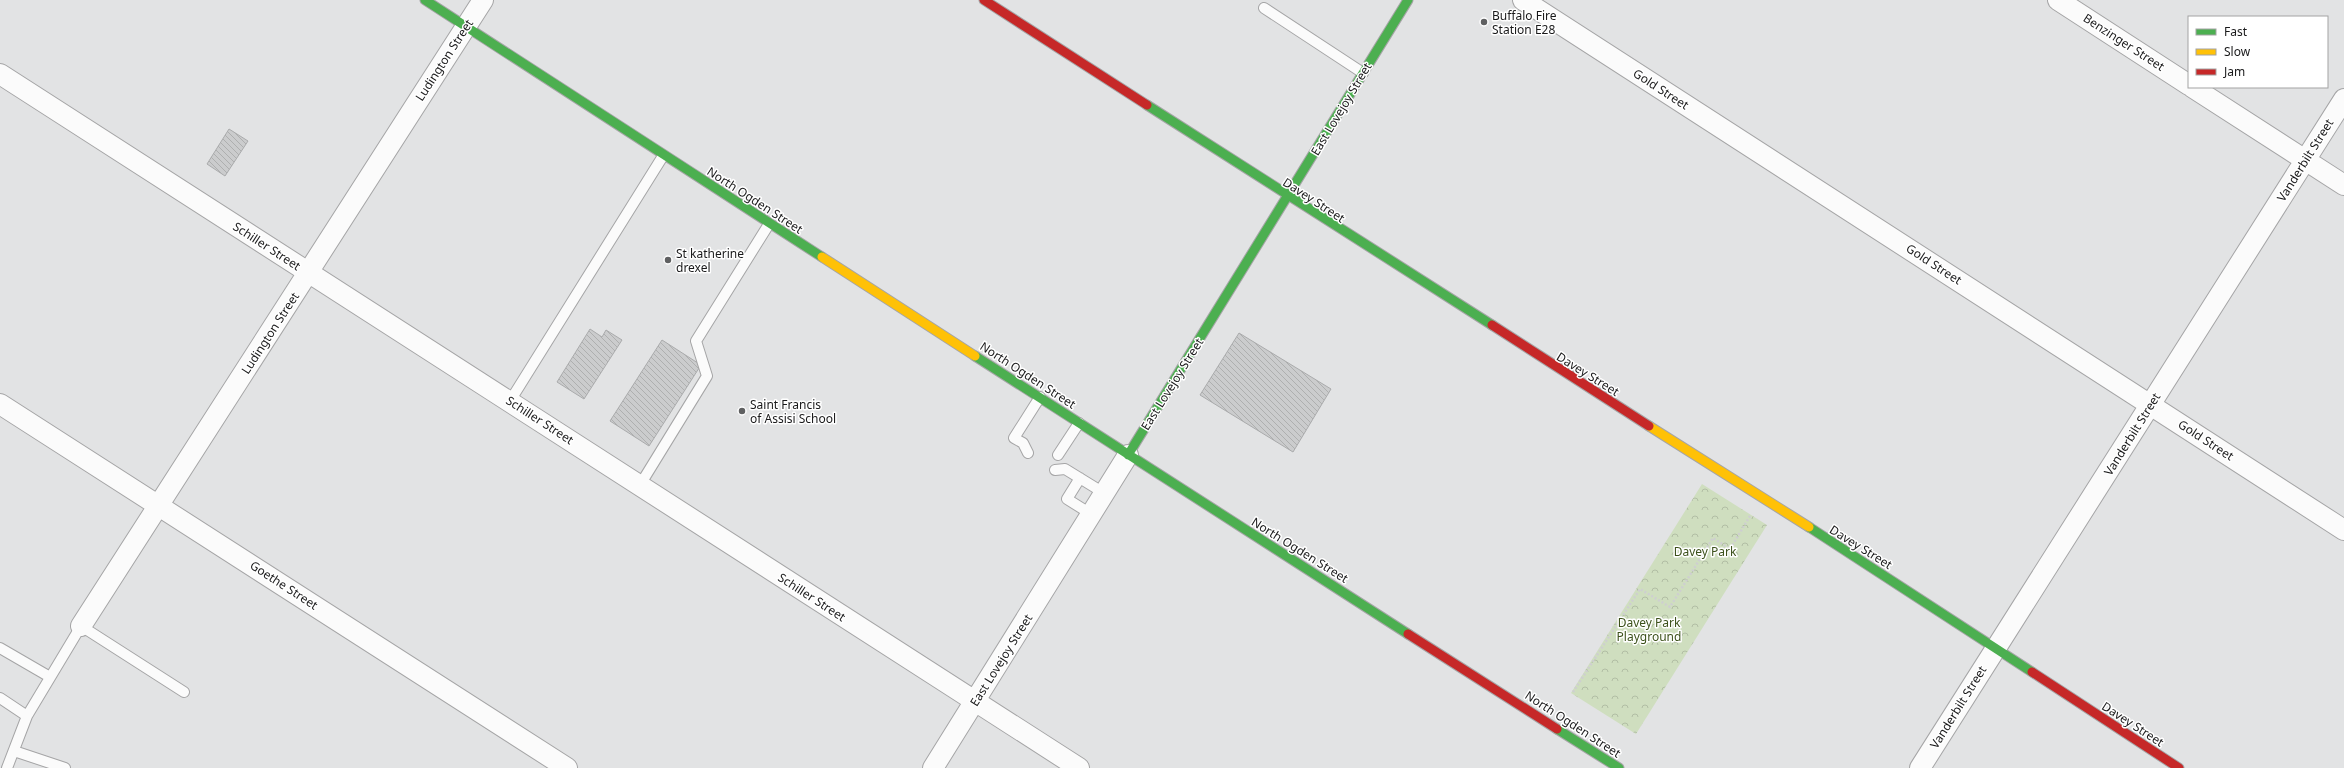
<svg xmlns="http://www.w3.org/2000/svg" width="2344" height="768" font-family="'Noto Sans',sans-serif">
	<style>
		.park { fill: url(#park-crowns) }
		.building { fill: url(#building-back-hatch); stroke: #aaabac }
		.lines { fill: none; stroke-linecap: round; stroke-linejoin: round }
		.lane-casing { stroke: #a5a5a6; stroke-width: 12 }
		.street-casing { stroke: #a5a5a6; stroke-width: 22 }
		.fast-casing { stroke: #a5a5a6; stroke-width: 11 }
		.slow-casing { stroke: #a5a5a6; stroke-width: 11 }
		.jam-casing { stroke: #a5a5a6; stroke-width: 11 }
		.path { stroke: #cecfd0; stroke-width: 2.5; stroke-dasharray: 2 2; stroke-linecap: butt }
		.lane { stroke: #fbfbfb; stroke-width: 10 }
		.street { stroke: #fbfbfb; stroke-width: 20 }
		.fast { stroke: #4caf50; stroke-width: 9 }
		.slow { stroke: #ffc107; stroke-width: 9 }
		.jam { stroke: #c62828; stroke-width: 9 }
		.poi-dot { fill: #5f6061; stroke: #fff; stroke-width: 1.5 }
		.labels { text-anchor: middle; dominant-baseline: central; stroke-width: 3; stroke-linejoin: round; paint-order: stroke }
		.poi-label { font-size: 12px; fill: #19191a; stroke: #fff; text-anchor: start }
		.street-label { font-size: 12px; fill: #19191a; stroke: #fff }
		.park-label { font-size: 12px; fill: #3c511b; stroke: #fff }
	</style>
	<defs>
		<pattern id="park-crowns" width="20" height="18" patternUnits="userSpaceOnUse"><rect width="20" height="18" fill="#cfdebf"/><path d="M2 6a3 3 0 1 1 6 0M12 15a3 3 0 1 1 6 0" fill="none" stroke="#b1bea4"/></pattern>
		<pattern id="building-back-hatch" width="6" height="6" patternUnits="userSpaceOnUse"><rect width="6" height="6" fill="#cbcccd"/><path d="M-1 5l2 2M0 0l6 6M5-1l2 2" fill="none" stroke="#aeafaf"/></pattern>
	</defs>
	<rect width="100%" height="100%" fill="#e2e3e4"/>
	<path class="park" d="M1702,484l65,41 -131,209 -65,-41z"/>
	<path class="building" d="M229,129l19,12 -23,35 -18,-12z
		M590,329l12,8 4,-7 16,10 -38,59 -27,-17z
		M1239,333l92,56 -38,63 -93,-57z
		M662,340l39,25 -52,81 -39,-25z"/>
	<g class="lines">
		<g class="lane-casing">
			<path id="lane" d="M1264,8l99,65
				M510,401l153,-245
				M1028,453l-5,-10 -9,-5 26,-41
				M1058,455l21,-32
				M1055,470l10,-1 39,24
				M1080,478l-13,21 24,15
				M640,485l67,-109 -11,-35 73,-117
				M0,648l50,29
				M0,698l27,18
				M14,751l51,17
				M7,768l20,-52 54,-90 103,66"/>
		</g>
		<g class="street-casing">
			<path id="street" d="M1523,0l821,530
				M2058,0l131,85
				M0,74l1079,694
				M2192,87l152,98
				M0,404l567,364
				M81,626l402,-626
				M933,768l195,-313
				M1920,768l424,-669"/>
		</g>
		<g class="fast-casing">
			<path id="fast" d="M425,0l397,257
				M1147,105l345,220
				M975,356l433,278
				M1128,455l280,-455
				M1809,527l223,145
				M1557,729l62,39"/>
		</g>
		<g class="slow-casing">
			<path id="slow" d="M822,257l153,99
				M1649,426l160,101"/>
		</g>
		<g class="jam-casing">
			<path id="jam" d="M984,0l163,105
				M1492,325l157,101
				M1408,634l149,95
				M2032,672l147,96"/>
		</g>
		<path class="path" d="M1573,692l67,-103 30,18 43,-69 17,11 20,-33"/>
		<use href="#lane" class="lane"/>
		<use href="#street" class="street"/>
		<use href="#fast" class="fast"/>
		<use href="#slow" class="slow"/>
		<use href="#jam" class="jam"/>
	</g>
	<g class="poi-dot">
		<circle cx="1484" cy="22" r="4"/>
		<circle cx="668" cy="260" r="4"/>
		<circle cx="742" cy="411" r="4"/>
	</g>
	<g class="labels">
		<g class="poi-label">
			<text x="1492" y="15">Buffalo Fire<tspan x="1492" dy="14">Station E28</tspan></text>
			<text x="676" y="253">St katherine<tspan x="676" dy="14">drexel</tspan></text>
			<text x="750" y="404">Saint Francis<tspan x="750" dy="14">of Assisi School</tspan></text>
		</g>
		<g class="street-label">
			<text transform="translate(2124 42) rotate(33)">Benzinger Street</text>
			<text transform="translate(444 60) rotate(-57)">Ludington Street</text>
			<text transform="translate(1661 89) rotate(33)">Gold Street</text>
			<text transform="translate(1341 109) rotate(-59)">East Lovejoy Street</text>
			<text transform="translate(2305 160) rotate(-58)">Vanderbilt Street</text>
			<text transform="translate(755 200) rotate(33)">North Ogden Street</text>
			<text transform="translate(1314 200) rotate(33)">Davey Street</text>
			<text transform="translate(267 246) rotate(33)">Schiller Street</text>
			<text transform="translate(1934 264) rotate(33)">Gold Street</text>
			<text transform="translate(270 333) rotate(-57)">Ludington Street</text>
			<text transform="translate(1588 374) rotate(32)">Davey Street</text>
			<text transform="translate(1028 375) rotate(33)">North Ogden Street</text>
			<text transform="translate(1172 384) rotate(-58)">East Lovejoy Street</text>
			<text transform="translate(540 420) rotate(33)">Schiller Street</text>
			<text transform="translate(2132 434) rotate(-58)">Vanderbilt Street</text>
			<text transform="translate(2206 440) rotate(33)">Gold Street</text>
			<text transform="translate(1861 547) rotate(32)">Davey Street</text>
			<text transform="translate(1300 550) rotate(32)">North Ogden Street</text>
			<text transform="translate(284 585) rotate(33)">Goethe Street</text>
			<text transform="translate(812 597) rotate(33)">Schiller Street</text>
			<text transform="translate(1001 660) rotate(-58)">East Lovejoy Street</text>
			<text transform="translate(1958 707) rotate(-58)">Vanderbilt Street</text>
			<text transform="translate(1573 724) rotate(33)">North Ogden Street</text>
			<text transform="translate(2133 724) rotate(33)">Davey Street</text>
		</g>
		<g class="park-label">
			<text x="1705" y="551">Davey Park</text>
			<text x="1649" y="622">Davey Park<tspan x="1649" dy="14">Playground</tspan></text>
		</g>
	</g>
	<rect x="2188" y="16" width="140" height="72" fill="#ffffff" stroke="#a3a3a3"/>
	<rect x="2196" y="29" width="20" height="6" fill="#4caf50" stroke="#a3a3a3"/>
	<text x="2224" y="36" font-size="12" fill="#19191a">Fast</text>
	<rect x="2196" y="49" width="20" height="6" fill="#ffc107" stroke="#a3a3a3"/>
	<text x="2224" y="56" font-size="12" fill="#19191a">Slow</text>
	<rect x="2196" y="69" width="20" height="6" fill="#c62828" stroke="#a3a3a3"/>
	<text x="2224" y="76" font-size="12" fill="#19191a">Jam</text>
</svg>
